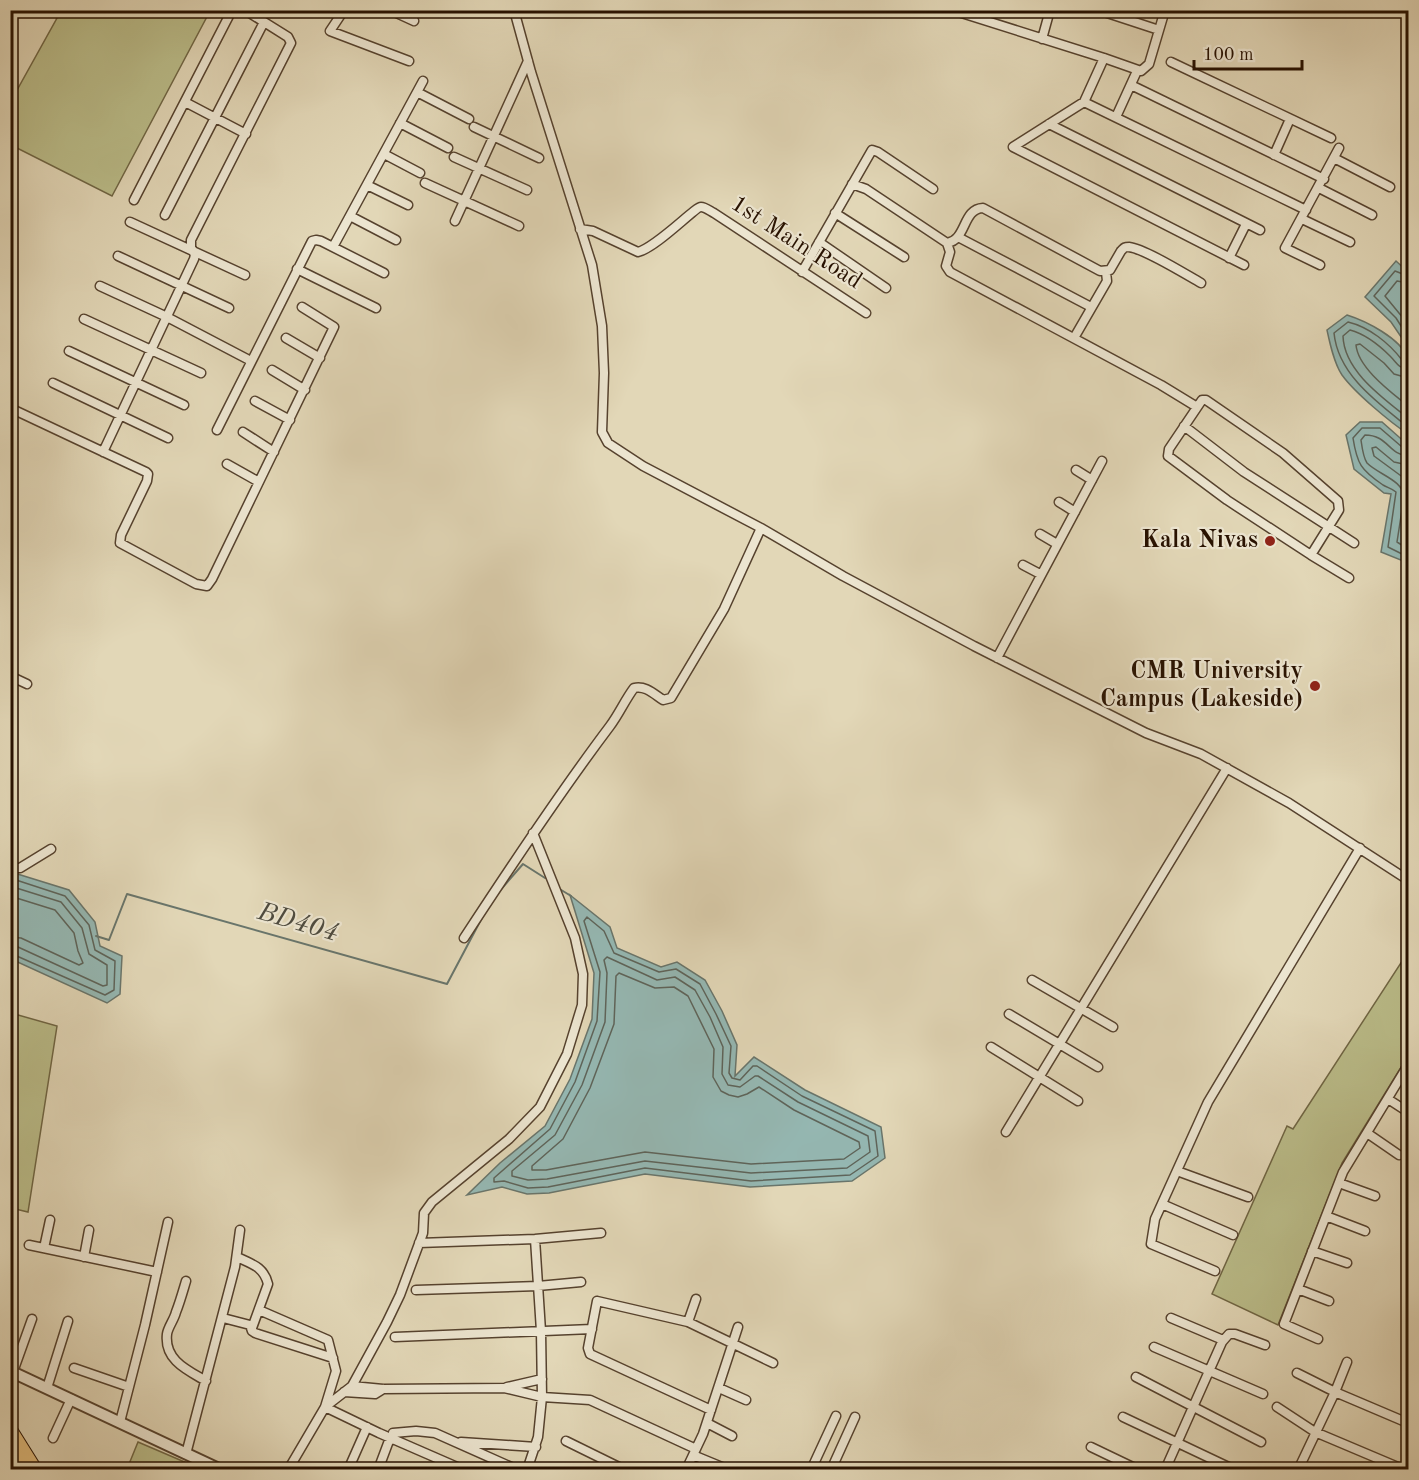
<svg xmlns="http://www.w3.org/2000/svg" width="1419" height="1480" font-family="'Old Standard TT',serif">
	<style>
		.green { fill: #babc89; stroke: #706644; stroke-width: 1.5 }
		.water { fill: #95b8b3; stroke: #69756b; stroke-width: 1.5 }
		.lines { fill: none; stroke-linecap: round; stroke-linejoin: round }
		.shore { stroke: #5e645a; stroke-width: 1.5 }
		.stream { stroke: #69756b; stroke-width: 2 }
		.minor-casing { stroke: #56422e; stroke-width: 11 }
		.tertiary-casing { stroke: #56422e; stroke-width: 14 }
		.primary-casing { stroke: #271100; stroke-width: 16 }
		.minor { stroke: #ece5d0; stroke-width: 8 }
		.tertiary { stroke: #ece5d0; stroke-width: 10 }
		.primary { stroke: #e1bc7c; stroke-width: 14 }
		.poi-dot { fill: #8f2418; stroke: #ece5d0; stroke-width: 2 }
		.labels { text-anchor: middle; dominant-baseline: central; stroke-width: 4.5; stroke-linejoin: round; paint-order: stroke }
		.street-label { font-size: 24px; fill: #271100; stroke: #ece5d0 }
		.poi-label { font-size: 24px; font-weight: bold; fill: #271100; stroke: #ece5d0; text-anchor: end }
		.water-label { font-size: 26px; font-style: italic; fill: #4e4b3f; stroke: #ece5d0 }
	</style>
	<rect width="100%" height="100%" fill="#e2d7b7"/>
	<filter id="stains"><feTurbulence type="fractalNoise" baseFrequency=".00333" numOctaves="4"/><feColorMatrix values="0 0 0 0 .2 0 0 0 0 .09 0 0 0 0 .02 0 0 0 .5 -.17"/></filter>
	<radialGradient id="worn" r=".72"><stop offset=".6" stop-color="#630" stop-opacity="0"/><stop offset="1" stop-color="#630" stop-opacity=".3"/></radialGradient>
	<path class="green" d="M41,11h169l-98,185 -101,-51v-44l46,-83z
		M1408,952v104l-66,107 -64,162 -66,-31 75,-168 6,3z
		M11,1013l46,13 -29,186 -17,-4z
		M138,1442l63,27h-74z"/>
	<path class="water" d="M1396,261l12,11v75l-17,-25 -26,-25z
		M1347,315c19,6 53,23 61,43 4,11 1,62 0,76 -18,-12 -53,-41 -66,-59 -8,-12 -12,-31 -15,-45z
		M1360,422h22l26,23v118l-27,-11 10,-58 -7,-1 -30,-24 -8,-34z
		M11,872l58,18 26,32 5,24 22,10 -2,38 -13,9 -96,-44z
		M570,895l40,32 7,21 44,19 16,-5 28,18 17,31 15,34 -2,31 19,-19 51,33 76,37 4,31 -33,23 -102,6 -105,-13 -96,19 -22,1 -25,-7 -35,8 33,-32 45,-37 25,-47 22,-60 2,-46z"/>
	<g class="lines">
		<path class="shore" d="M1408,276l-13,-5 -21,25 22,22 12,19
			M1408,283l-11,-2 -12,15 23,28
			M1408,361l-6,-1c-13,-17 -33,-33 -54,-38l-14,11c4,42 44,70 74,94
			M1408,369c-10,-1 -11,-6 -18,-13 -11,-11 -25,-22 -40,-26l-7,6c1,35 40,62 65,82
			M1408,378l-14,-4 -10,-11 -24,-19 -4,1c2,23 35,47 52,61
			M1408,449l-6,-2 -22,-19h-18l-9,10c4,26 8,32 30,47 5,3 8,3 13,7l-8,55 20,10
			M1408,456c-19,-1 -20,-21 -43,-21l-4,5c1,7 2,17 6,23 12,12 36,17 37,34l-7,45 11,7
			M1408,465l-14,-3 -18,-15 -4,1 2,8 34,25
			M10,878l55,18 24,29 6,25 20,11 -1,29 -9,5 -95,-42
			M10,886l51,16 21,26 7,26 18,11v20l-4,1 -85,-39 -8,-1
			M10,896l45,14 19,23 4,18 5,12 -4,2 -58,-27 -11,-1
			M587,917l17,14 10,22 45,19 17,-3 24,15 16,30 15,32 -2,27 3,5 8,2 13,-14h4l45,30 73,35 3,25 -28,19 -99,6 -106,-13 -97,19 -20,1 -24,-7 -10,1v-4l56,-49 25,-47 22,-61 3,-49 -16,-51z
			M607,957l50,23 18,-3 20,13 15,27 13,30 -1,27 6,11 12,2 15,-11h3l40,26 70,34 2,16 -23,16 -96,5 -106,-12 -98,18 -19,1 -16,-4v-5l43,-36 27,-50 23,-63 2,-49 -3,-13z
			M619,973l36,15 19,-1 14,9 26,53 -1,28 8,14 8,4 9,2 9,-3 12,-7 35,23 65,32 1,6 -16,11 -93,5 -106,-12 -99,18h-14v-4l31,-27 27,-51 24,-64 2,-48z"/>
		<path class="stream" d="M558,888l13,8
			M497,894l26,-30 22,14
			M96,936l13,4 18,-46 320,90 37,-70"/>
		<g class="minor-casing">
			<path id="minor" d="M344,10l-14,21 79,30
				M390,10l24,11
				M514,10l17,62 61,193 10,61 2,47 -2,59 6,11 35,23 118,62 82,48 131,70 172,87 55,21 88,49 119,77
				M952,10l152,48 37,13 8,-7 16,-54
				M1098,10l61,20
				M1042,39l8,-29
				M1104,58l-20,44 -71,45 231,118
				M1171,62l160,76
				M1131,85l193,94
				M417,92l52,27
				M185,102l61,32
				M1084,102l222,108
				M1116,117l21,-46
				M400,123l48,25
				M1049,124l211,106
				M474,127l65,31
				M384,154l36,19
				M1274,155l16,-36
				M454,157l73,33
				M1334,158l56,29
				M425,183l94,43
				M852,184l14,5 81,54 3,9 -4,14 4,6 211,113 36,22
				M367,185l41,20
				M1319,188l53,27
				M134,200l98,-190
				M835,213l69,44
				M165,215l99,-193
				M350,216l46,24
				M1302,219l48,23
				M455,221l73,-160
				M130,222l115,53
				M580,229l13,2 45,21c19,-5 57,-45 63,-45 4,0 9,4 13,6l152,100
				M958,237l133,70
				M819,242l67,46
				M947,243c20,-3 15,-34 36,-35l117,63 10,-1 11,-19c3,-3 3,-4 8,-4 16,2 56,27 72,36
				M333,247l90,-166
				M118,256l111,52
				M1229,258l17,-34
				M1320,265l-35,-17 54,-100
				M297,269l79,39
				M802,272l70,-122 6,2 55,37
				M100,286l67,31 84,44
				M84,319l117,54
				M286,338l34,20
				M1074,338l33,-57 -1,-9
				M69,351l115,54
				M272,370l33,20
				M53,383l115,55
				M1202,400h4l77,53 55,48 1,9 -28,45 -84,-55 -59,-44 1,-7z
				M255,401l35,19
				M10,408l136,64 2,2 -1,7 -26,54 -1,8 76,41 11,2 5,-7 122,-252 -32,-20
				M1184,426l60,46 110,71
				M217,430l95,-189 4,-1 5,1 63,32
				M243,432l31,20
				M103,452l91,-193 1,-4 -4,-8v-7l100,-197 -3,-6 -43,-27
				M227,464l32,18
				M1076,470l16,10
				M1059,502l16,10
				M1040,534l17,10
				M1311,555l38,23
				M1023,565l17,9
				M997,658l105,-197
				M10,676l17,8
				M10,868h10l31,-19
				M464,938c47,-72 94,-143 146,-212 9,-12 15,-26 24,-38 11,-3 20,6 29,12l8,-2 53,-89 37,-81
				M1032,980l81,47
				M1009,1014l89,53
				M991,1047l87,54
				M1388,1099l20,13
				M1006,1132l221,-364
				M1367,1133l32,22
				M1177,1171l71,26
				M1339,1183l36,13
				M1162,1204l71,31
				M1326,1216l39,15
				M419,1243l116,-4 66,-6
				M29,1245l128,27
				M44,1248l6,-28
				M1312,1251l35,12
				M84,1257l5,-27
				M237,1257c15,7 27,10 31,27l-16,44
				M1215,1271l-64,-27 4,-25 53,-117 152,-254
				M186,1281c-3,10 -6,21 -10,31 -2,8 -8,15 -9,22 -3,26 20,36 39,47
				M1298,1289l31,12
				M416,1290l122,-4 43,-4
				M259,1310l69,30 8,31 -11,36 -37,63
				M223,1318l27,7 2,6 3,2 78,25
				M1171,1318l52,22
				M688,1322l8,-23
				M395,1337l197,-8
				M1318,1339l-34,-15 59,-152 65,-107
				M1154,1347l109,47
				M74,1368l55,19
				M13,1372l19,-53
				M1297,1373l38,19 73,31
				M1136,1377l125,65
				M352,1386l31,3 121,-1 38,9 48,3 106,49
				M507,1387l35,-8
				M47,1388l21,-67
				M719,1388l27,12
				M344,1392l31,2 8,-5
				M325,1407l27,-21 35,-64 13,-27 23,-62 1,-20 8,-11 77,-63 31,-32 27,-53 15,-49 1,-31 -8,-36 -42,-105
				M325,1407l54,26 85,37
				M1277,1407l38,25 90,38
				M711,1410l-121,-56 -2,-6 9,-47 91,21 85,41
				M1123,1417l112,53
				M120,1422l25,-97 23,-103
				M707,1423l25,13
				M393,1433l23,-2 19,2 83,37
				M53,1438l18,-39
				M566,1441l59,29
				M461,1442l75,5
				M1091,1447l48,23
				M186,1454l49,-187 5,-37
				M693,1455l29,12
				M348,1470l19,-43
				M378,1470l12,-32
				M527,1470l11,-33 4,-40 -1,-66 -6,-92
				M686,1470l17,-36 35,-107
				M811,1470l25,-54
				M831,1470l24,-53
				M1165,1470l57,-128 7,-8h6l30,11
				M1298,1470l37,-78 12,-30"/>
		</g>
		<g class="tertiary-casing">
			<path id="tertiary" d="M10,1371l211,99"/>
		</g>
		<g class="primary-casing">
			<path id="primary" d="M10,1430l25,40
				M10,1450l12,20"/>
		</g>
		<use href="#minor" class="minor"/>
		<use href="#tertiary" class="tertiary"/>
		<use href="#primary" class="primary"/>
	</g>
	<g class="poi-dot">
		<circle cx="1270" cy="541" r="6"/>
		<circle cx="1315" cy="686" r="6"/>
	</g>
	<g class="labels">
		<g class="street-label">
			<text transform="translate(796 243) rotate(33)">1st Main Road</text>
		</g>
		<g class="poi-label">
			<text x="1258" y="541">Kala Nivas</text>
			<text x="1303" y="672">CMR University<tspan x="1303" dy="28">Campus (Lakeside)</tspan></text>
		</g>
		<g class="water-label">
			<text transform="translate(298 923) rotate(16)">BD404</text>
		</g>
	</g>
	<rect width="1419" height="1480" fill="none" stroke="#e2d7b7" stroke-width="36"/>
	<rect x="12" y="12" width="1395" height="1456" fill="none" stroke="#271100" stroke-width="3"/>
	<rect x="18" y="18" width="1383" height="1444" fill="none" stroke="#271100" stroke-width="1.5"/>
	<path d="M1194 60v9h108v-9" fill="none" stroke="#271100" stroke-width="3"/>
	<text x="1203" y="60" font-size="18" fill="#271100" stroke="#ece5d0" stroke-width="4.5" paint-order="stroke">100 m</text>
	<rect width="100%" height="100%" filter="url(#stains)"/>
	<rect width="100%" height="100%" fill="url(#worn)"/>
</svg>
